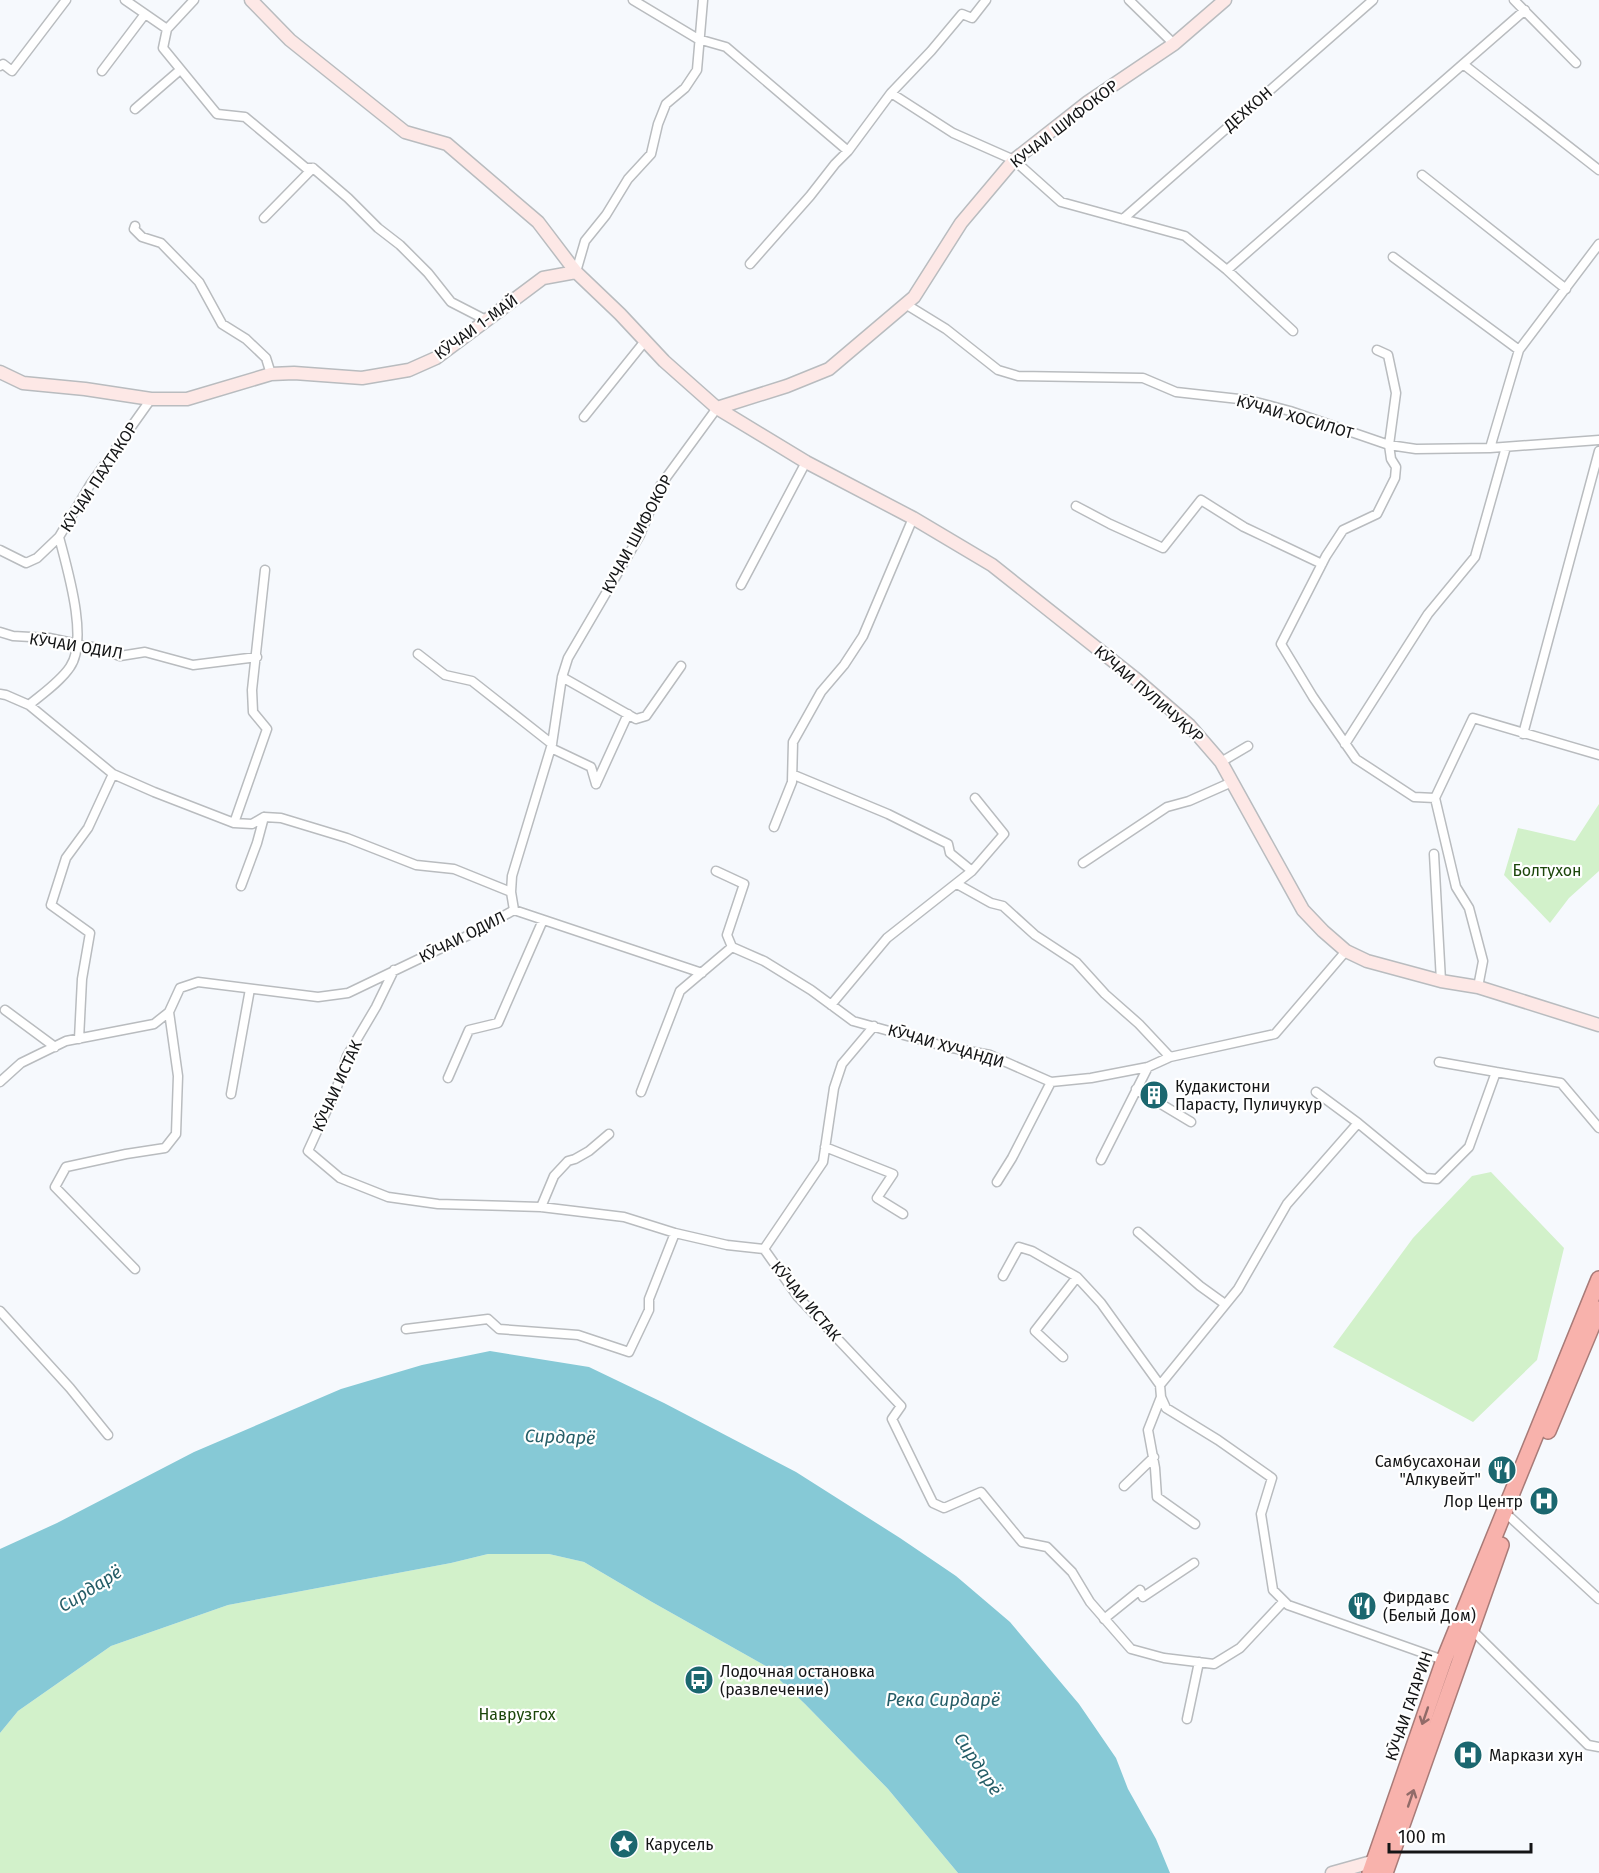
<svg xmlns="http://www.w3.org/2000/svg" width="1599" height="1873" font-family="'Fira Sans',sans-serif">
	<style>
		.green { fill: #d2f1ca }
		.water { fill: #86c9d6 }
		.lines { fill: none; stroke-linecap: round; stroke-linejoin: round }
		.street-casing { stroke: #b9bcbf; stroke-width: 11 }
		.secondary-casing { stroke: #b9bcbf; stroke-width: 15 }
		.highway-casing { stroke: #a87b78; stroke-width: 18 }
		.street { stroke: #fff; stroke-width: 8 }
		.secondary { stroke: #fde8e6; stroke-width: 12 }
		.highway { stroke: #f8b2ac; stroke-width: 15 }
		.oneway { stroke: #916b68 }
		.labels { text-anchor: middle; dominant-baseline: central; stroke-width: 4.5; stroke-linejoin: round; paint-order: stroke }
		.street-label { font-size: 16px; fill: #141516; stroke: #fff }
		.park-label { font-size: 16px; fill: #1b460a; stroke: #fff }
		.poi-label { font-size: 16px; fill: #141516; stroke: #fff; text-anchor: start }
		.water-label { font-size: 18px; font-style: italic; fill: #255d67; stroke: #fff }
	</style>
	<rect width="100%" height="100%" fill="#f6f9fd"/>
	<path class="green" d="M1599,804v67l-30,27 -19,25 -46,-48 14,-47 57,13z
		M1491,1172l73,76 -27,112 -64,62 -140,-75 80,-109 59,-62z
		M488,1554h61l35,8 68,40 112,63 41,39 83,85 70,84h-958v-140l18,-22 93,-65 117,-41 223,-42z"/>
	<path class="water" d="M490,1351l99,16 75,36 132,69 104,66 56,38 54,46 69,82 37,54 12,31 28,50 14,34h-212l-70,-84 -83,-85 -41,-39 -112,-63 -68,-40 -35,-8h-61l-37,9 -223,42 -117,41 -93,65 -18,22v-184l57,-26 137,-71 147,-63 81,-24z"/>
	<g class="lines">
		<g class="street-casing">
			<path id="street" d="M125,0l42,29 -4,19 54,66 28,3 61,51h7
				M633,0l65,39 28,8 122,104
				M1129,0l45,44
				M1514,0l62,63
				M167,29l27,-29
				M1463,64l136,106
				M0,66l3,-2 9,7 54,-71
				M102,71l43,-57
				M891,93l62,40 61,27 47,42 124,34 42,34 66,61
				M135,109l45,-39
				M313,168l35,30 30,30 22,17 28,28 23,29 35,18
				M1422,175l144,114
				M264,218l49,-50
				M1123,219l250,-219
				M135,226l-1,3 8,8 19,6 38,39 23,42 24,15 20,19 5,16
				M1393,257l126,93
				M750,264l60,-68 25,-32 13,-13 43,-58 40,-42 31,-37 10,4 14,-18
				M1227,270l298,-260
				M576,272l9,-31 21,-26 22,-36 23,-25 7,-30 8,-20 19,-16 12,-18 6,-70
				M907,305l39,24 52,41 20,6 125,2 33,14 72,8 42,11 99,34 27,4 74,-1 109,-8
				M1377,350l11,5 8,38 -7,52 2,14 5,8 -1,11 -18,36 -34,16 -17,26 -45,88 32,53 43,62 58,38 21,1
				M151,399l-61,86 -31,52c8,31 30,103 11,130 -10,15 -28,27 -41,38l84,69 41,18 80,31 18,1 12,-7 17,1 66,20 69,27 38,4 57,23
				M584,417l61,-76
				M1490,448l29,-98 80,-106
				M1076,506l34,18 53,24 38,-48 43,27 78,37
				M0,550l26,13 11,-5 22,-21
				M741,585l65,-123
				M0,632l13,4 36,2 48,10 23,8 25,-4 48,13 64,-8
				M418,654l27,21 27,6 80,63
				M562,677l74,42 10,-3 35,-50
				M0,694l6,1 23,10
				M1523,734l76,-283
				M1345,744l83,-130 47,-57 31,-110
				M551,748l40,19 5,17
				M1221,762l27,-16
				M794,775l94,39 60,30 2,9 22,18
				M596,784l32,-70
				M234,823l33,-94 -14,-17 -1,-22 13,-120
				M774,827l18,-45 1,-40 28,-50 23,-27 19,-29 50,-118
				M1434,854l7,127
				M1083,863l84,-56 22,-6 43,-19
				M716,871l28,13 -17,51 5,12
				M957,884l34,19 12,3 32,29 41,27 29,32 34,30 31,33
				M241,886l16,-43 7,-26
				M514,910l188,63
				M394,970l-18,37 -29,49 -11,34 -28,61 32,27 48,19 50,7 103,3 83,10 51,16 52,12 37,4 34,48 103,109 -9,13 41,84 11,5 37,-16 41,50 25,5 25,25 18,30 41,47 33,9 50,6 26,-16 44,-47
				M1478,987l5,-26 -14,-53 -13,-21 -21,-89 38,-80 126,37
				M831,1005l56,-67 85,-67 32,-37 -29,-36
				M5,1010l50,37
				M79,1039l3,-60 8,-46 -39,-28 15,-47 22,-30 25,-54
				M1439,1062l57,10
				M448,1078l21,-48 29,-7 45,-103
				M0,1082l21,-19 45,-22 88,-17 15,-12 11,-24 18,-6 120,15 30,-4 123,-59 43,-24 -3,-18 1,-16 40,-132 10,-67 6,-19 72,-123 20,-49 57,-78
				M1136,1089l55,33
				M641,1092l39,-101 52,-44 32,14 47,29 42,31 94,26 43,8 61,27 40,-4 57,-11 22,-10 105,-23 71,-83
				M1316,1092l42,31 67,55 12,1 32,-32 27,-75 65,11 38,45
				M231,1094l19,-105
				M825,1147l68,27 -16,24 26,16
				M1101,1160l47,-93
				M997,1182l15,-24 39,-76
				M541,1207l13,-31 14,-15 7,-2 14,-8 20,-17
				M1138,1232l62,54 25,18
				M764,1249l59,-87 11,-74 8,-24 32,-38
				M135,1269l-80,-82 11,-20 60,-13 39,-6 11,-14 2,-58 -9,-64
				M1003,1276l16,-29 13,4 45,26 24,26 59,82 1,12 5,11 52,32 54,38 -11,36 12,76 15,15 158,56
				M0,1311l70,77 38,47
				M406,1329l82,-10 11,10 79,6 51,17 20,-42v-11l26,-66
				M1063,1357l-28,-26 42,-54
				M1160,1385l78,-96 49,-85 71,-81
				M1161,1397l-13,33 7,38 2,29 38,27
				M1124,1486l30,-29
				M1511,1518l88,81
				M1104,1619l36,-29 3,7 51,-34
				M1471,1629l117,116 11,2
				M1187,1719l12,-57"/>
		</g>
		<g class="secondary-casing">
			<path id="secondary" d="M251,0l39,40 115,92 42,12 91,78 38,50 44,42 44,47 53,47 89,54 107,56 79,47 145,115 52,45 32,37 82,148 20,21 23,20 21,10 74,20 37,6 121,38
				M0,372l23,11 62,6 66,10h36l84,-25 23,-1 68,5 47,-8 27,-12 107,-80 33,-6
				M717,408l70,-22 42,-17 85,-72 47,-74 53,-63 74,-58 86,-58 51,-44
				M1332,1873l43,-12"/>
		</g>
		<g class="highway-casing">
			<path id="highway" d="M1548,1431l51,-122
				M1370,1873l74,-213 155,-381
				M1385,1873l116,-328"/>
		</g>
		<use href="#street" class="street"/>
		<use href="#secondary" class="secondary"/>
		<use href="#highway" class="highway"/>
	</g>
	<defs><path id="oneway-shaft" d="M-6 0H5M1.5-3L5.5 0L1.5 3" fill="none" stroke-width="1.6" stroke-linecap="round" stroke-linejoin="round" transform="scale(1.5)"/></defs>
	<g class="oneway">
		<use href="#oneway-shaft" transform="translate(1425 1716) rotate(109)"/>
		<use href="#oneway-shaft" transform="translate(1411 1798) rotate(-71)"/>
	</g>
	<defs>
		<g id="building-disc" transform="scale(1.5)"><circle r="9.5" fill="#1b676f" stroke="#fff"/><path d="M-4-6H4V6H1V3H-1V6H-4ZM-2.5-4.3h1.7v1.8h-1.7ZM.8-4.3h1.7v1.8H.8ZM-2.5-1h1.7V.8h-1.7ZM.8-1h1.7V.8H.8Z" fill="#fff"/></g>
		<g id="restaurant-disc" transform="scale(1.5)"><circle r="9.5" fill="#1b676f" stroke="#fff"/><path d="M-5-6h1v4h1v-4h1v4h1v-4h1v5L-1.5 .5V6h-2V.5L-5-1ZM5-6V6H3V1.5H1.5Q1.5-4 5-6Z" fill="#fff"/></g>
		<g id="hospital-disc" transform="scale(1.5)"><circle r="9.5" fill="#1b676f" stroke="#fff"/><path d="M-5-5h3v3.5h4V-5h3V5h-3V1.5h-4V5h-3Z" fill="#fff"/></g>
		<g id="bus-disc" transform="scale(1.5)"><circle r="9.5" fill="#1b676f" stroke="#fff"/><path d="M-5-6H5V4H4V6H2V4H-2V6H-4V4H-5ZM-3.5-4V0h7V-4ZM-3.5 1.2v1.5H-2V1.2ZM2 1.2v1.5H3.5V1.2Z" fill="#fff"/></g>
		<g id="sight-disc" transform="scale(1.5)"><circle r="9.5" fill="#1b676f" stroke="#fff"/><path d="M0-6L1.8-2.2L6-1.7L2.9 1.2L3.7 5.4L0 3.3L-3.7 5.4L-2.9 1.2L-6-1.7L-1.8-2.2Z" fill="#fff"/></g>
	</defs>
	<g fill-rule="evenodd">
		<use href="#building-disc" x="1154" y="1095"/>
		<use href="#restaurant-disc" x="1502" y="1470"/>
		<use href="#hospital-disc" x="1544" y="1501"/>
		<use href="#restaurant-disc" x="1362" y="1606"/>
		<use href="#bus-disc" x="699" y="1680"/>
		<use href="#hospital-disc" x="1468" y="1755"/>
		<use href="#sight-disc" x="624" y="1844"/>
	</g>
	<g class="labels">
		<g class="street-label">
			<text transform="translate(1248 109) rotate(-41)">ДЕХКОН</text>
			<text transform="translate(1064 124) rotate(-38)">КУЧАИ ШИФОКОР</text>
			<text transform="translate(476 327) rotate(-36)">КӮЧАИ 1-МАЙ</text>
			<text transform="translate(1295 417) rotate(16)">КӮЧАИ ХОСИЛОТ</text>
			<text transform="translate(99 477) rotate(-57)">КӮЧАИ ПАХТАКОР</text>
			<text transform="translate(637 534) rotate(-62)">КУЧАИ ШИФОКОР</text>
			<text transform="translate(76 646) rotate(9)">КӮЧАИ ОДИЛ</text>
			<text transform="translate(1149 694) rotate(41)">КӮЧАИ ПУЛИЧУҚУР</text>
			<text transform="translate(462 937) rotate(-27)">КӮЧАИ ОДИЛ</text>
			<text transform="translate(946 1046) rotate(16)">КӮЧАИ ХУҶАНДИ</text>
			<text transform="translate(337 1086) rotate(-66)">КӮЧАИ ИСТАК</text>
			<text transform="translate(806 1301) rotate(50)">КӮЧАИ ИСТАК</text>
			<text transform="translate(1409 1706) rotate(-71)">КӮЧАИ ГАГАРИН</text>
		</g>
		<g class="park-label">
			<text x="1547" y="870">Болтухон</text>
			<text x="517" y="1714">Наврузгох</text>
		</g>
		<g class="poi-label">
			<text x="1175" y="1086">Кудакистони<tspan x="1175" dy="18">Парасту, Пуличукур</tspan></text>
			<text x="1481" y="1461" text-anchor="end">Самбусахонаи<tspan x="1481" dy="18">"Алкувейт"</tspan></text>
			<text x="1523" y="1501" text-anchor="end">Лор Центр</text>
			<text x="1383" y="1597">Фирдавс<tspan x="1383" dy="18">(Белый Дом)</tspan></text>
			<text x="720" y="1671">Лодочная остановка<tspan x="720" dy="18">(развлечение)</tspan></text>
			<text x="1489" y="1755">Маркази хун</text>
			<text x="645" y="1844">Карусель</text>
		</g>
		<g class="water-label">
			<text transform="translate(560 1437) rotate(2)">Сирдарё</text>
			<text transform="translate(90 1589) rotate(-32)">Сирдарё</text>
			<text x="943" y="1700">Река Сирдарё</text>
			<text transform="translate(978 1764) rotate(56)">Сирдарё</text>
		</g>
	</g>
	<path d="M1389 1843v9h142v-9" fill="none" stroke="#141516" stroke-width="3"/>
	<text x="1398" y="1843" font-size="18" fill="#141516" stroke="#ffffff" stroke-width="4.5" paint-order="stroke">100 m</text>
</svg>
